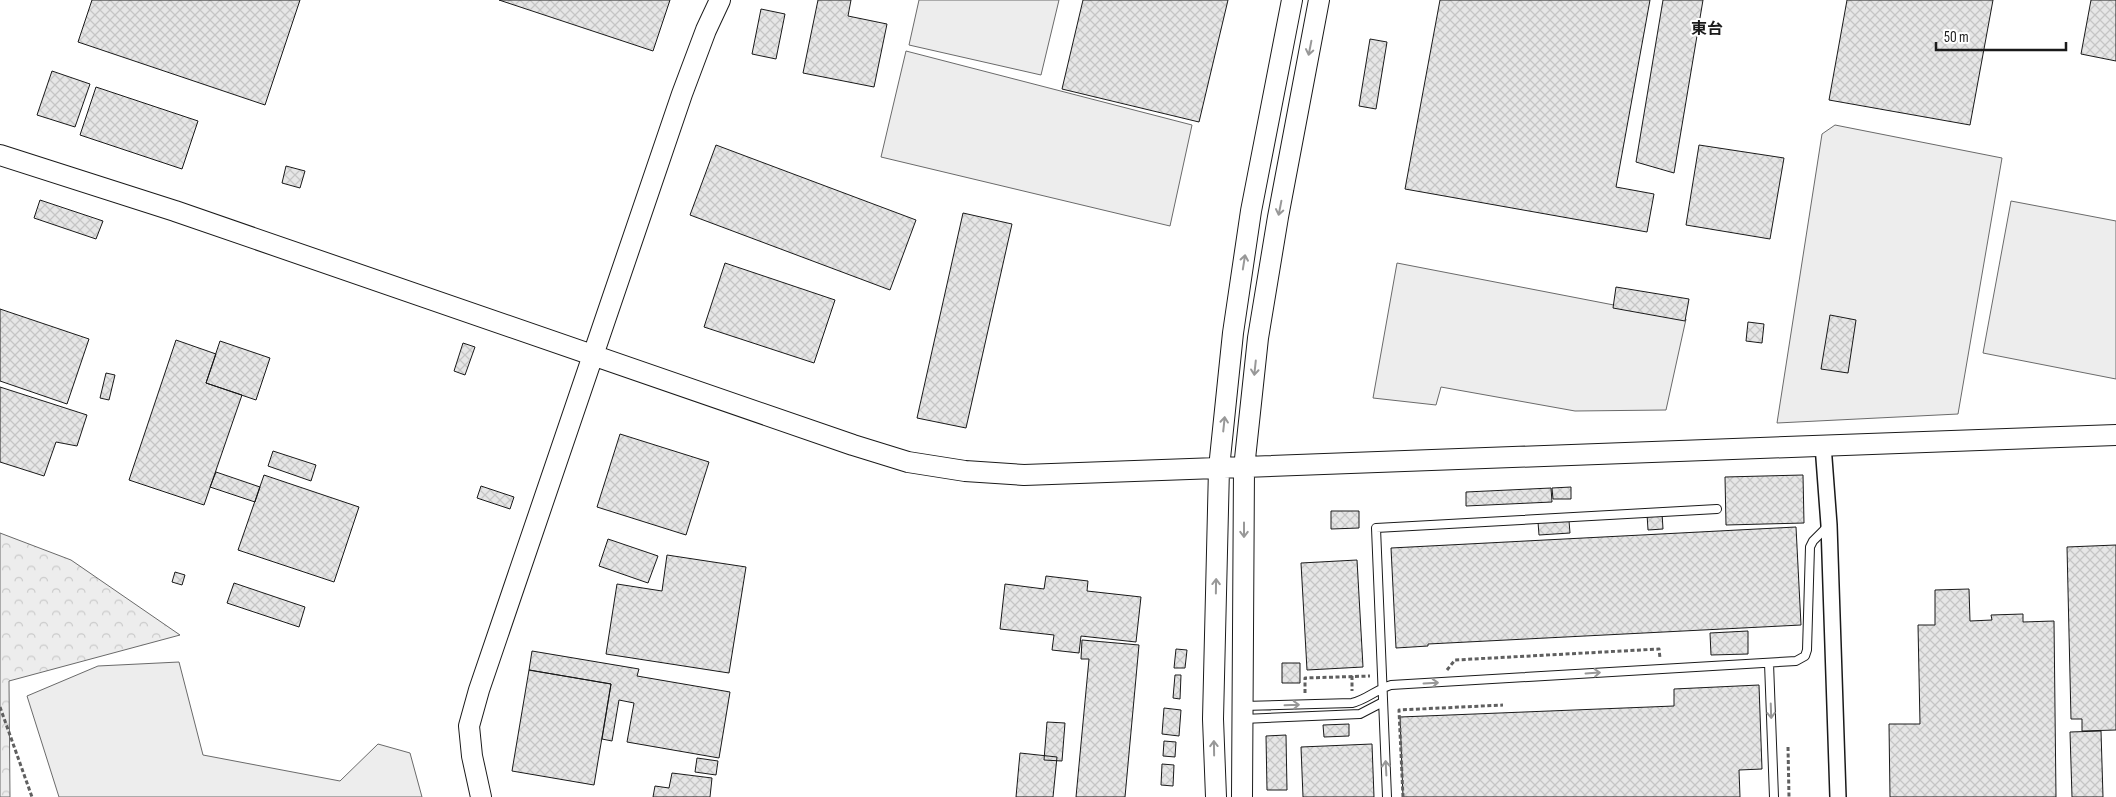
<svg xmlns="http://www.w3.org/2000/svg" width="2116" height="797" font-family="'Sofia Sans Condensed','Noto Sans JP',sans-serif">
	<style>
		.built { fill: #ededed; stroke: #6a6a6a }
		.forest { fill: url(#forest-crowns); stroke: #6a6a6a }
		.building { fill: url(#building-cross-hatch); stroke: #1a1a1a }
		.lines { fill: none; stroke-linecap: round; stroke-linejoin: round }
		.service-casing { stroke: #1a1a1a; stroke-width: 10 }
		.minor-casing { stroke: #1a1a1a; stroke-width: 18 }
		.tertiary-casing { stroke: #1a1a1a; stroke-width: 22 }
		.path { stroke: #5f5f5f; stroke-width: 3; stroke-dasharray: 4 2.5; stroke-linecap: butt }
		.service { stroke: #fff; stroke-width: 8 }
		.minor { stroke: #fff; stroke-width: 15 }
		.tertiary { stroke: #fff; stroke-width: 20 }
		.oneway { stroke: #989898 }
		.labels { text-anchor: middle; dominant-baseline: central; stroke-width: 4; stroke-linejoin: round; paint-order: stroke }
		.quarter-label { font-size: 16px; font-weight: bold; fill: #1a1a1a; stroke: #fff }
	</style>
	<defs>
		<pattern id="forest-crowns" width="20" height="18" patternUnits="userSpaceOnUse" patternTransform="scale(1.25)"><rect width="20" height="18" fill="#ededed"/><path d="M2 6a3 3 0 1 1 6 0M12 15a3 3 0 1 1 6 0" fill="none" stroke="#cbcbcb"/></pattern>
		<pattern id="building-cross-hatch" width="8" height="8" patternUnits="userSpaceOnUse" patternTransform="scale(1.25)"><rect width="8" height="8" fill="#e6e6e6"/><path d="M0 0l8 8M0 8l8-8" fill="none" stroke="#c5c5c5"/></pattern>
	</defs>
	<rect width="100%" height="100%" fill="#fff"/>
	<path class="built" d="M919,0h140l-18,75 -132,-30z
		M906,51l286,74 -22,101 -289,-69z
		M1835,125l167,33 -44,256 -181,9 45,-289z
		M2011,201l105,20v158l-133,-26z
		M1397,263l289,56 -20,91 -91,1 -134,-24 -5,18 -63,-7z
		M179,662l24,93 137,26 38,-37 32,9 12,44h-363l-32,-101 71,-30z"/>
	<path class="forest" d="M0,533l71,27 109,75 -171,46 1,116h-10z"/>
	<path class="building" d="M92,0h208l-35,105 -187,-63z
		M499,0h171l-17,51z
		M818,0h33l-3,16 39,8 -13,63 -71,-14z
		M1083,0h145l-29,122 -137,-33z
		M1440,0h210l-34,187 38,7 -7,38 -242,-43z
		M1663,0h40l-29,173 -38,-11z
		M1847,0h146l-23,125 -141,-25z
		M2091,0h25v61l-35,-7z
		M761,9l24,5 -9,45 -24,-5z
		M1370,39l17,3 -11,67 -17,-3z
		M52,71l38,13 -15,43 -38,-12z
		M96,87l102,34 -16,48 -102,-34z
		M716,145l200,75 -26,70 -200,-75z
		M1699,145l85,13 -14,81 -84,-14z
		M286,166l19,5 -5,17 -18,-5z
		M40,200l63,21 -7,18 -62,-21z
		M963,213l49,11 -46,204 -49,-10z
		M725,263l110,37 -21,63 -110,-36z
		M1616,287l73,12 -4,22 -72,-13z
		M0,309l89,30 -22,65 -67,-23z
		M1830,315l26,5 -8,53 -27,-4z
		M1748,322l16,2 -2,19 -16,-2z
		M176,340l40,14 -10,29 36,12 -38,110 -75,-25z
		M220,341l50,17 -14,42 -50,-17z
		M463,343l12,4 -10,28 -11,-4z
		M106,373l9,2 -6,25 -9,-2z
		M0,387l87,28 -10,31 -21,-4 -12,34 -44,-14z
		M620,434l89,28 -23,73 -89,-28z
		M273,451l43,14 -5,16 -43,-15z
		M216,472l44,15 -5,15 -45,-15z
		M264,475l95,32 -25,75 -96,-32z
		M1803,475l1,48 -78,2 -1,-48z
		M481,486l33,11 -4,12 -33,-11z
		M1571,487v12h-18l-1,-11z
		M1551,488l1,14 -86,4v-14z
		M1331,511h28v17l-28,1z
		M1662,513l1,16 -15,1 -1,-16z
		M1569,521l1,12 -31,2 -1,-13z
		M1796,527l5,98 -373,19v2l-32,2 -5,-100z
		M608,539l50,17 -10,27 -49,-17z
		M2116,545v185l-34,1v-12h-11l-4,-172z
		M667,555l79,12 -17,106 -123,-19 11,-70 45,7z
		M1357,560l6,107 -56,3 -6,-107z
		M175,572l10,3 -3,10 -10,-3z
		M1046,576l42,5 -1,10 54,6 -5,45 -55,-6 -2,17 -27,-3 2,-15 -54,-6 5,-45 39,5z
		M234,583l71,24 -6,20 -72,-24z
		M1969,589l1,32 22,-1 -1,-5 32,-1v8l31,-1 2,176h-166l-1,-73h31l-2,-99h17v-35z
		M1748,631v23l-37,1 -1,-22z
		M1082,640l57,5 -14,152h-49l13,-138h-8z
		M1176,649l11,1 -2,18h-11z
		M532,651l107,18 -2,7 93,16 -11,66 -92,-16 7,-39 -15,-3 -7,41 -10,-2 9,-55 -82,-14z
		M1282,663h18v20h-18z
		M529,670l82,14 -17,101 -82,-14z
		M1175,675h6l-1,24 -7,-1z
		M1759,685l3,84 -23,1 1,27h-337l-3,-80 274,-11v-17z
		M1164,708l17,2 -2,26 -17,-2z
		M1047,722l18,1 -3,38 -18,-1z
		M1349,724v12l-25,1 -1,-12z
		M2101,731l2,66h-31l-2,-65z
		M1286,735l1,55h-20l-1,-54z
		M1164,741l12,1 -1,15 -12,-1z
		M1372,744l2,53h-71l-2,-50z
		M1020,753l37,4 -4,40h-37z
		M697,758l21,3 -2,14 -21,-3z
		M1162,764l12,1 -1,21 -12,-1z
		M672,773l40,5 -2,19h-57l2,-11 14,2z"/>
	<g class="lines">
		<g class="service-casing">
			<path id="service" d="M1769,663l5,134
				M1243,706l109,-3c14,-3 25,-14 39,-18l405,-24 9,-5 2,-6 3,-103 3,-6 15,-15
				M1243,719l117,-5 23,-12
				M1387,797l-11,-269 341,-19"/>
		</g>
		<g class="minor-casing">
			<path id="minor" d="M1823,445l6,80 9,272"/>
		</g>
		<g class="tertiary-casing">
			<path id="tertiary" d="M0,155l175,56 678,234 55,17 57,9 59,4 1092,-40
				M481,797l-9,-41 -3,-30 10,-36 203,-596 24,-64 14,-30
				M1216,797l-3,-78 6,-251 14,-135 18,-122 41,-211
				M1242,797l2,-329 14,-130 20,-121 41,-217"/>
		</g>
		<path class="path" d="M1447,670l8,-10 204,-11 1,9
			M1352,676v15
			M1305,693v-15l65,-2
			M0,707l32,90
			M1788,747l1,50
			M1403,797l-4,-87 104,-5"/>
		<use href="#service" class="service"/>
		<use href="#minor" class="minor"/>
		<use href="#tertiary" class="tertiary"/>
	</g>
	<defs><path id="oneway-shaft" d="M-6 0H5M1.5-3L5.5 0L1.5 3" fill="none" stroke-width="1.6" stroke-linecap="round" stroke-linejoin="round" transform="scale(1.25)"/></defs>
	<g class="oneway">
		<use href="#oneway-shaft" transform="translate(1310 48) rotate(101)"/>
		<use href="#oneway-shaft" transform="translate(1280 208) rotate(101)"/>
		<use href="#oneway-shaft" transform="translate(1244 262) rotate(-81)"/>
		<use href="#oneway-shaft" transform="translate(1255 368) rotate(96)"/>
		<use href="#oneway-shaft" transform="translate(1224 424) rotate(-84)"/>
		<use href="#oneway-shaft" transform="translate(1244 530) rotate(90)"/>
		<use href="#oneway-shaft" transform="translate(1216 586) rotate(-89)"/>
		<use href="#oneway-shaft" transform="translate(1593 673) rotate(-4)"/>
		<use href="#oneway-shaft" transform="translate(1431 683) rotate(-3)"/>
		<use href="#oneway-shaft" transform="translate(1292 705) rotate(-2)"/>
		<use href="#oneway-shaft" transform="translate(1771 711) rotate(88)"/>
		<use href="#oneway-shaft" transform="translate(1214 748) rotate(-91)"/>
		<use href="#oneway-shaft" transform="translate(1386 768) rotate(-93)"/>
	</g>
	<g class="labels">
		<g class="quarter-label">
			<text x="1707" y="29">東台</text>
		</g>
	</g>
	<path d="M1936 42v8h130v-8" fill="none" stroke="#1a1a1a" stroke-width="2.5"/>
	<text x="1944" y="42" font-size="15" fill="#1a1a1a" stroke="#ffffff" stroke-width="4" paint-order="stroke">50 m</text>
</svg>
